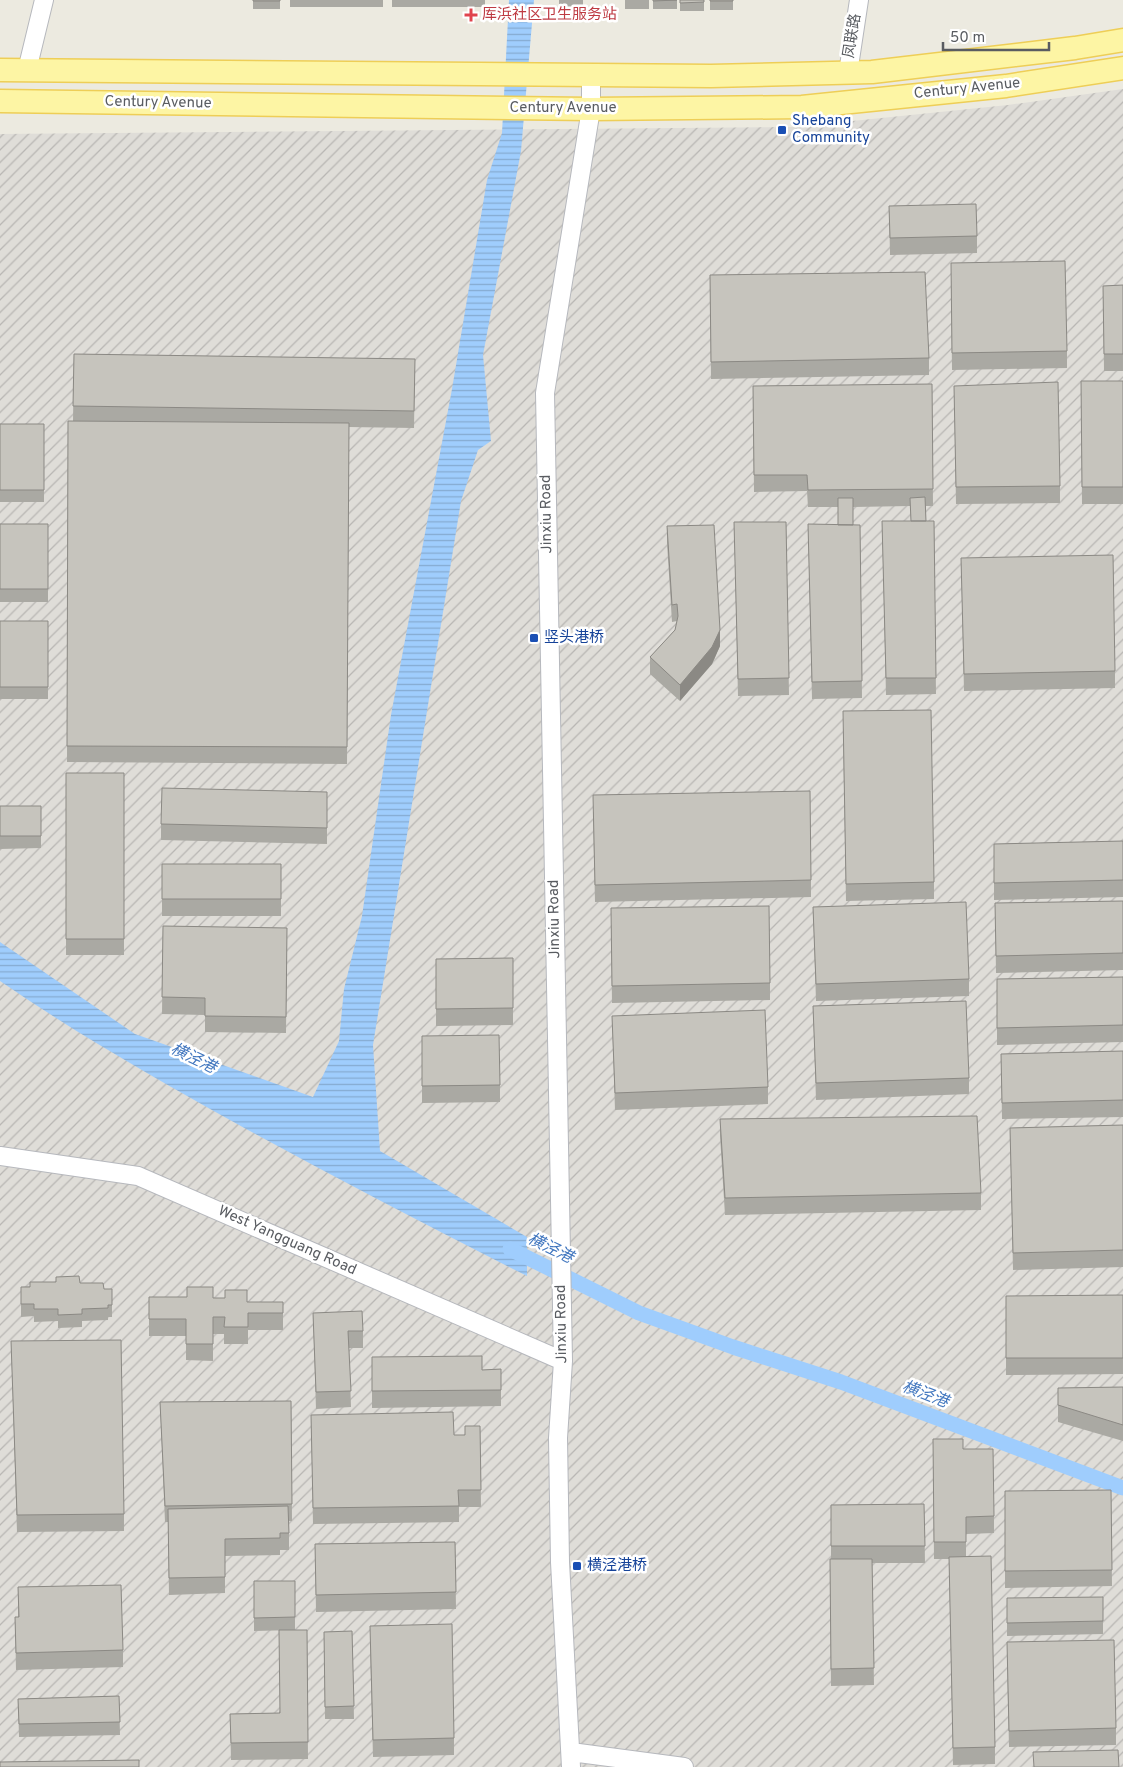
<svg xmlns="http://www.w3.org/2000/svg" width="1123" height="1767" font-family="Overpass,'Noto Sans SC',sans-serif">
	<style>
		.industrial { fill: url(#industrial-furrows) }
		.water { fill: url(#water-rules) }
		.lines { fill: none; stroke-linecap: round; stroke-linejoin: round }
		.canal { stroke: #9fcdfd; stroke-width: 15 }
		.minor-casing { stroke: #b6b8bd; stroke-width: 20 }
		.major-casing { stroke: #eece57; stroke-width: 25 }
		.minor { stroke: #fff; stroke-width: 18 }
		.major { stroke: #fdf5a4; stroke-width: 22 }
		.wall { fill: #aaa9a3 }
		.shaded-wall { fill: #8b8984 }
		.building { fill: #c6c4bd; stroke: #8b8984 }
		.health-dot { fill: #e0444e; stroke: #fff; stroke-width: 2 }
		.transit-dot { fill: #1a4fb4; stroke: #fff; stroke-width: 2 }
		.labels { text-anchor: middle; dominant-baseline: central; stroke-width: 5; stroke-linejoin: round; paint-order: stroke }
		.health-label { font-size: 15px; fill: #be3a42; stroke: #fff; text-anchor: start }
		.street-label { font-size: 15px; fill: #595c61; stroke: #fff }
		.transit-label { font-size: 15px; fill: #164399; stroke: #fff; text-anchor: start }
		.water-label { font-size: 16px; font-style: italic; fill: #4277bf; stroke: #fff }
	</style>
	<defs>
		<pattern id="industrial-furrows" width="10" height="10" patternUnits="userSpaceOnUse" patternTransform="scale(1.25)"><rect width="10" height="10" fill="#dfddd8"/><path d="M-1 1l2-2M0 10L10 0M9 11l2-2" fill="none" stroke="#b8b6b3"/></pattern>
		<pattern id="water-rules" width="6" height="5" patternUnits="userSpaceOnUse" patternTransform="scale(1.25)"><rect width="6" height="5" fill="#9fcdfd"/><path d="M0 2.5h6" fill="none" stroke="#85aad0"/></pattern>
	</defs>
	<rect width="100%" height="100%" fill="#eceae0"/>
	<path class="industrial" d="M1123,89v1678h-1123v-1633l794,-7 214,-22z"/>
	<path class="water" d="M509,0h25l-13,151 -38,204 8,86 -13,9 -17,51 -88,544 7,106 147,86v39c-97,-49 -193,-99 -288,-151 -81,-45 -162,-91 -239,-144v-39l135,92 178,63 26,-56 5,-52 18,-73 29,-201 61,-326 35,-209 15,-47z"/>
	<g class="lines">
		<path class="canal" d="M510,1249l129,64 94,34 108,35 282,106"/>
		<g class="minor-casing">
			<path id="minor" d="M27,70l17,-70
				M848,73l11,-73
				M0,1156l138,20 425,185
				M571,1752l113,15
				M571,1767l-11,-205 -2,-124 5,-77 -18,-968 46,-284v-34"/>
		</g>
		<g class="major-casing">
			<path id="major" d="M0,70l711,6 161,-4 203,-24 48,-8
				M0,101l591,8 211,-2 204,-21 117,-18"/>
		</g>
		<use href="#minor" class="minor"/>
		<use href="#major" class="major"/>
	</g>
	<path class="wall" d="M253,0h27v9h-27z
		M290,0h93v7h-93z
		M392,0h93v7h-93z
		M559,0h24v8h-24z
		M625,0h24v9h-24z
		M653,0h24v9h-24z
		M680,0h24v11h-24z
		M710,0h23v10h-23z
		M889,206l88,30v17l-87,2z
		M710,275l219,83v17l-218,4z
		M951,280l116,71v17l-115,2z
		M1123,285v86h-19l-1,-85z
		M74,354l341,5 -1,69 -65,-1 -2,337 -280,-2 1,-341h5z
		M1081,381h42v123h-41z
		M932,384l1,122h-7v15h8l2,173 -50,1 -4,-174h29l-1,-15 -57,1v18h7l2,173 -50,1 -4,-175 30,1v-18h-30l-1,-16 -53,1 -1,-106z
		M954,386l106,100v17l-104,1z
		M0,424h44v78h-44z
		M734,522h52l3,173 -51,1z
		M0,524h48v78h-48z
		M667,526l53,120 -8,18 -32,37 -30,-27v-17l25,-27 2,-9 -5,1 -5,-79z
		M961,558l154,113v17l-151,3z
		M0,621h48v78h-48z
		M843,728l91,154v17l-88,2z
		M66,773h58v182h-58z
		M0,806h41v42l-41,1z
		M327,809v35l-166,-4v-16z
		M593,812l218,68v17l-216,5z
		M1123,841v56l-129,3v-56z
		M162,864h119v52h-119z
		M1123,901v69l-127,3 -1,-70z
		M813,907l156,72v17l-153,5z
		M611,925l159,58v17l-158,3z
		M163,926l124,2 -1,105 -81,-1v-17l-43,-1z
		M513,958v67l-77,1v-67z
		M1123,977v65l-126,3v-66z
		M813,1006l156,72v16l-153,6z
		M612,1016l156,71v17l-153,6z
		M422,1036l78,49v17l-78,1z
		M1123,1051v66l-121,2 -1,-65z
		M720,1119l261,74v17l-256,5 -5,-79z
		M1123,1125v142l-110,3 -3,-142z
		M80,1283l24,6 8,16v12h-4v3l-26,1v6l-24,1v-7l-24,1v-6l-13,1v-30z
		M1123,1295v79l-117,1v-79z
		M149,1297l64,1 34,4h36v28h-35v14h-24v-10h-11v27l-27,-1v-24h-37z
		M313,1313l50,18v17h-14l2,59 -35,2z
		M11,1341l113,173v17l-107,1z
		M372,1357l110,13 19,-1v37l-129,2z
		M1123,1387v54l-65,-19v-34z
		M291,1401l1,120h-3v29h-9v5l-55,1v37l-56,2 -1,-73h-3l-5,-120z
		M311,1415l143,20h11l15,-9 1,81h-22v15l-146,2z
		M933,1439l30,10 31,67v17l-28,1v23l29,190v17l-42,1 -4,-206h-15z
		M1111,1490l1,96 -107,2v-97z
		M924,1504l1,59h-53l2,122 -43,1 -1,-110 1,-17v-54z
		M455,1542l1,67 -140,3 -1,-68z
		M254,1581h41v49l-41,1z
		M18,1587l105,63v17l-107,3 -1,-53h3z
		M1103,1597v37l-96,2v-38z
		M307,1630l1,129 -77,1 -1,-46 49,-1z
		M352,1631l2,88h-29l-1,-87z
		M370,1643l84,95v17l-81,2z
		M1007,1659l109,69v17l-107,2z
		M119,1696l1,39 -101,2 -1,-38z"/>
	<path class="shaded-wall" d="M720,630v16l-8,18 -32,37v-16z"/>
	<path class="building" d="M253,0h27v1h-27z
		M653,0h24l-24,1z
		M680,0h24v2l-24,1z
		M710,0h23v1h-23z
		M976,204l1,32 -87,2 -1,-32z
		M1065,261l2,90 -115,2 -1,-90z
		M925,272l4,86 -218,4 -1,-87z
		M1123,285v69h-19l-1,-68z
		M74,354l341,5 -1,52 -341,-5z
		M1081,381h42v106h-41z
		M1058,382l2,104 -104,1 -2,-101z
		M932,384l1,105 -125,1 -1,-15h-53l-1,-89z
		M68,421l281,2 -2,324 -280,-1z
		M0,424h44v66h-44z
		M925,497l1,24h-15l-1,-23z
		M838,498h15v27h-15z
		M882,521h52l2,157h-50z
		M734,522h52l3,156 -51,1z
		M0,524h48v65h-48z
		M808,524l52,1 2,156 -50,1z
		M714,525l6,105 -8,17 -32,38 -30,-28 25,-27 3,-14 -1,-12 -5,1 -5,-79z
		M1113,555l2,116 -151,3 -3,-116z
		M0,621h48v66h-48z
		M931,710l3,172 -88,2 -3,-173z
		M66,773h58v166h-58z
		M162,788l165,4v36l-166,-4z
		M810,791l1,89 -216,5 -2,-90z
		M0,806h41v30h-41z
		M1123,841v39l-129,3v-39z
		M162,864h119v35h-119z
		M1123,901v52l-127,3 -1,-53z
		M966,902l3,77 -153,5 -3,-77z
		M769,906l1,77 -158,3 -1,-78z
		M163,926l124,2 -1,89 -81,-1v-18l-43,-1z
		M513,958v50l-77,1v-50z
		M1123,977v48l-126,3v-49z
		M966,1001l3,77 -153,5 -3,-77z
		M765,1010l3,77 -153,6 -3,-77z
		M499,1035l1,50 -78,1v-50z
		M1123,1051v49l-121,3 -1,-49z
		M977,1116l4,77 -256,5 -5,-79z
		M1123,1125v125l-110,3 -3,-125z
		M79,1276l1,7h23l1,6h8v16h-4v3l-26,1v5l-24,1v-6h-24v-5h-13v-17h9v-5h26v-5z
		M187,1287h26v11h12v-8h22v12h36v11h-35v14h-24l1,-10h-12v27h-27v-25h-37v-22h38z
		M1123,1295v63h-117v-62z
		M362,1311l1,20h-15l3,60 -35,1 -3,-79z
		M121,1340l3,174 -107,1 -6,-174z
		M482,1356v14l19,-1v21l-129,1v-34z
		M1123,1387v38l-65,-20v-17z
		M291,1401l1,103 -127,2 -5,-104z
		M453,1412l1,23h11v-9h15l1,64h-23l1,16 -146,2 -2,-93z
		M933,1439h30v10h30l1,67 -28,1v25h-32z
		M1111,1490l1,80 -107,1v-80z
		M924,1504l1,42h-94v-41z
		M288,1506l1,27h-9v5l-55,1v38l-56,1 -1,-69z
		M455,1542l1,50 -140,3 -1,-51z
		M991,1556l4,191 -42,1 -4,-191z
		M830,1559h42l2,109 -43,1z
		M254,1581h41v36l-41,1z
		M121,1585l2,65 -107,3 -1,-36h4l-1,-30z
		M1103,1597v24l-96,2v-25z
		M452,1624l2,114 -81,2 -3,-114z
		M279,1630h28l1,112 -77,1 -1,-29 50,-1z
		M352,1631l2,75 -29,1 -1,-75z
		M1114,1640l2,88 -107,3 -2,-89z
		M119,1696l1,26 -101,2 -1,-25z
		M1118,1750l1,17h-85l-1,-15z
		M139,1760v7h-139v-5z"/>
	<path class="health-dot" d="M468.5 7.5h5v5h5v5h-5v5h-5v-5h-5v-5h5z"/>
	<g class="transit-dot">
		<rect x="777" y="125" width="10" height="10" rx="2.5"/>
		<rect x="529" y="633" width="10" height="10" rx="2.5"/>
		<rect x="572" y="1561" width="10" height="10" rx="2.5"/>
	</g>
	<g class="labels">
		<g class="health-label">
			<text x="482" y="15">厍浜社区卫生服务站</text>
		</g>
		<g class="street-label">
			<text transform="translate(853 36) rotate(-81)">凤联路</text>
			<text transform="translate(967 89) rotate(-6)">Century Avenue</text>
			<text transform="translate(158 103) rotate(1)">Century Avenue</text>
			<text x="563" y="108">Century Avenue</text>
			<text transform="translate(547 514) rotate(-91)">Jinxiu Road</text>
			<text transform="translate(555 919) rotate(-91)">Jinxiu Road</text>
			<text transform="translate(287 1241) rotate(24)">West Yangguang Road</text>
			<text transform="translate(562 1324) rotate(-91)">Jinxiu Road</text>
		</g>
		<g class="transit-label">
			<text x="792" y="121">Shebang<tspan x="792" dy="17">Community</tspan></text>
			<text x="544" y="638">竖头港桥</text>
			<text x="587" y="1566">横泾港桥</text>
		</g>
		<g class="water-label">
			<text transform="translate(193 1059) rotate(26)">横泾港</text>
			<text transform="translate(550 1249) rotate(26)">横泾港</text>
			<text transform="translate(925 1395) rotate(21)">横泾港</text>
		</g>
	</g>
	<path d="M943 42v8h106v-8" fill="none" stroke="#595c61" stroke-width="2.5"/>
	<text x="950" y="42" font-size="15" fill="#595c61" stroke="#ffffff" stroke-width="4" paint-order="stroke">50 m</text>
</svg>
